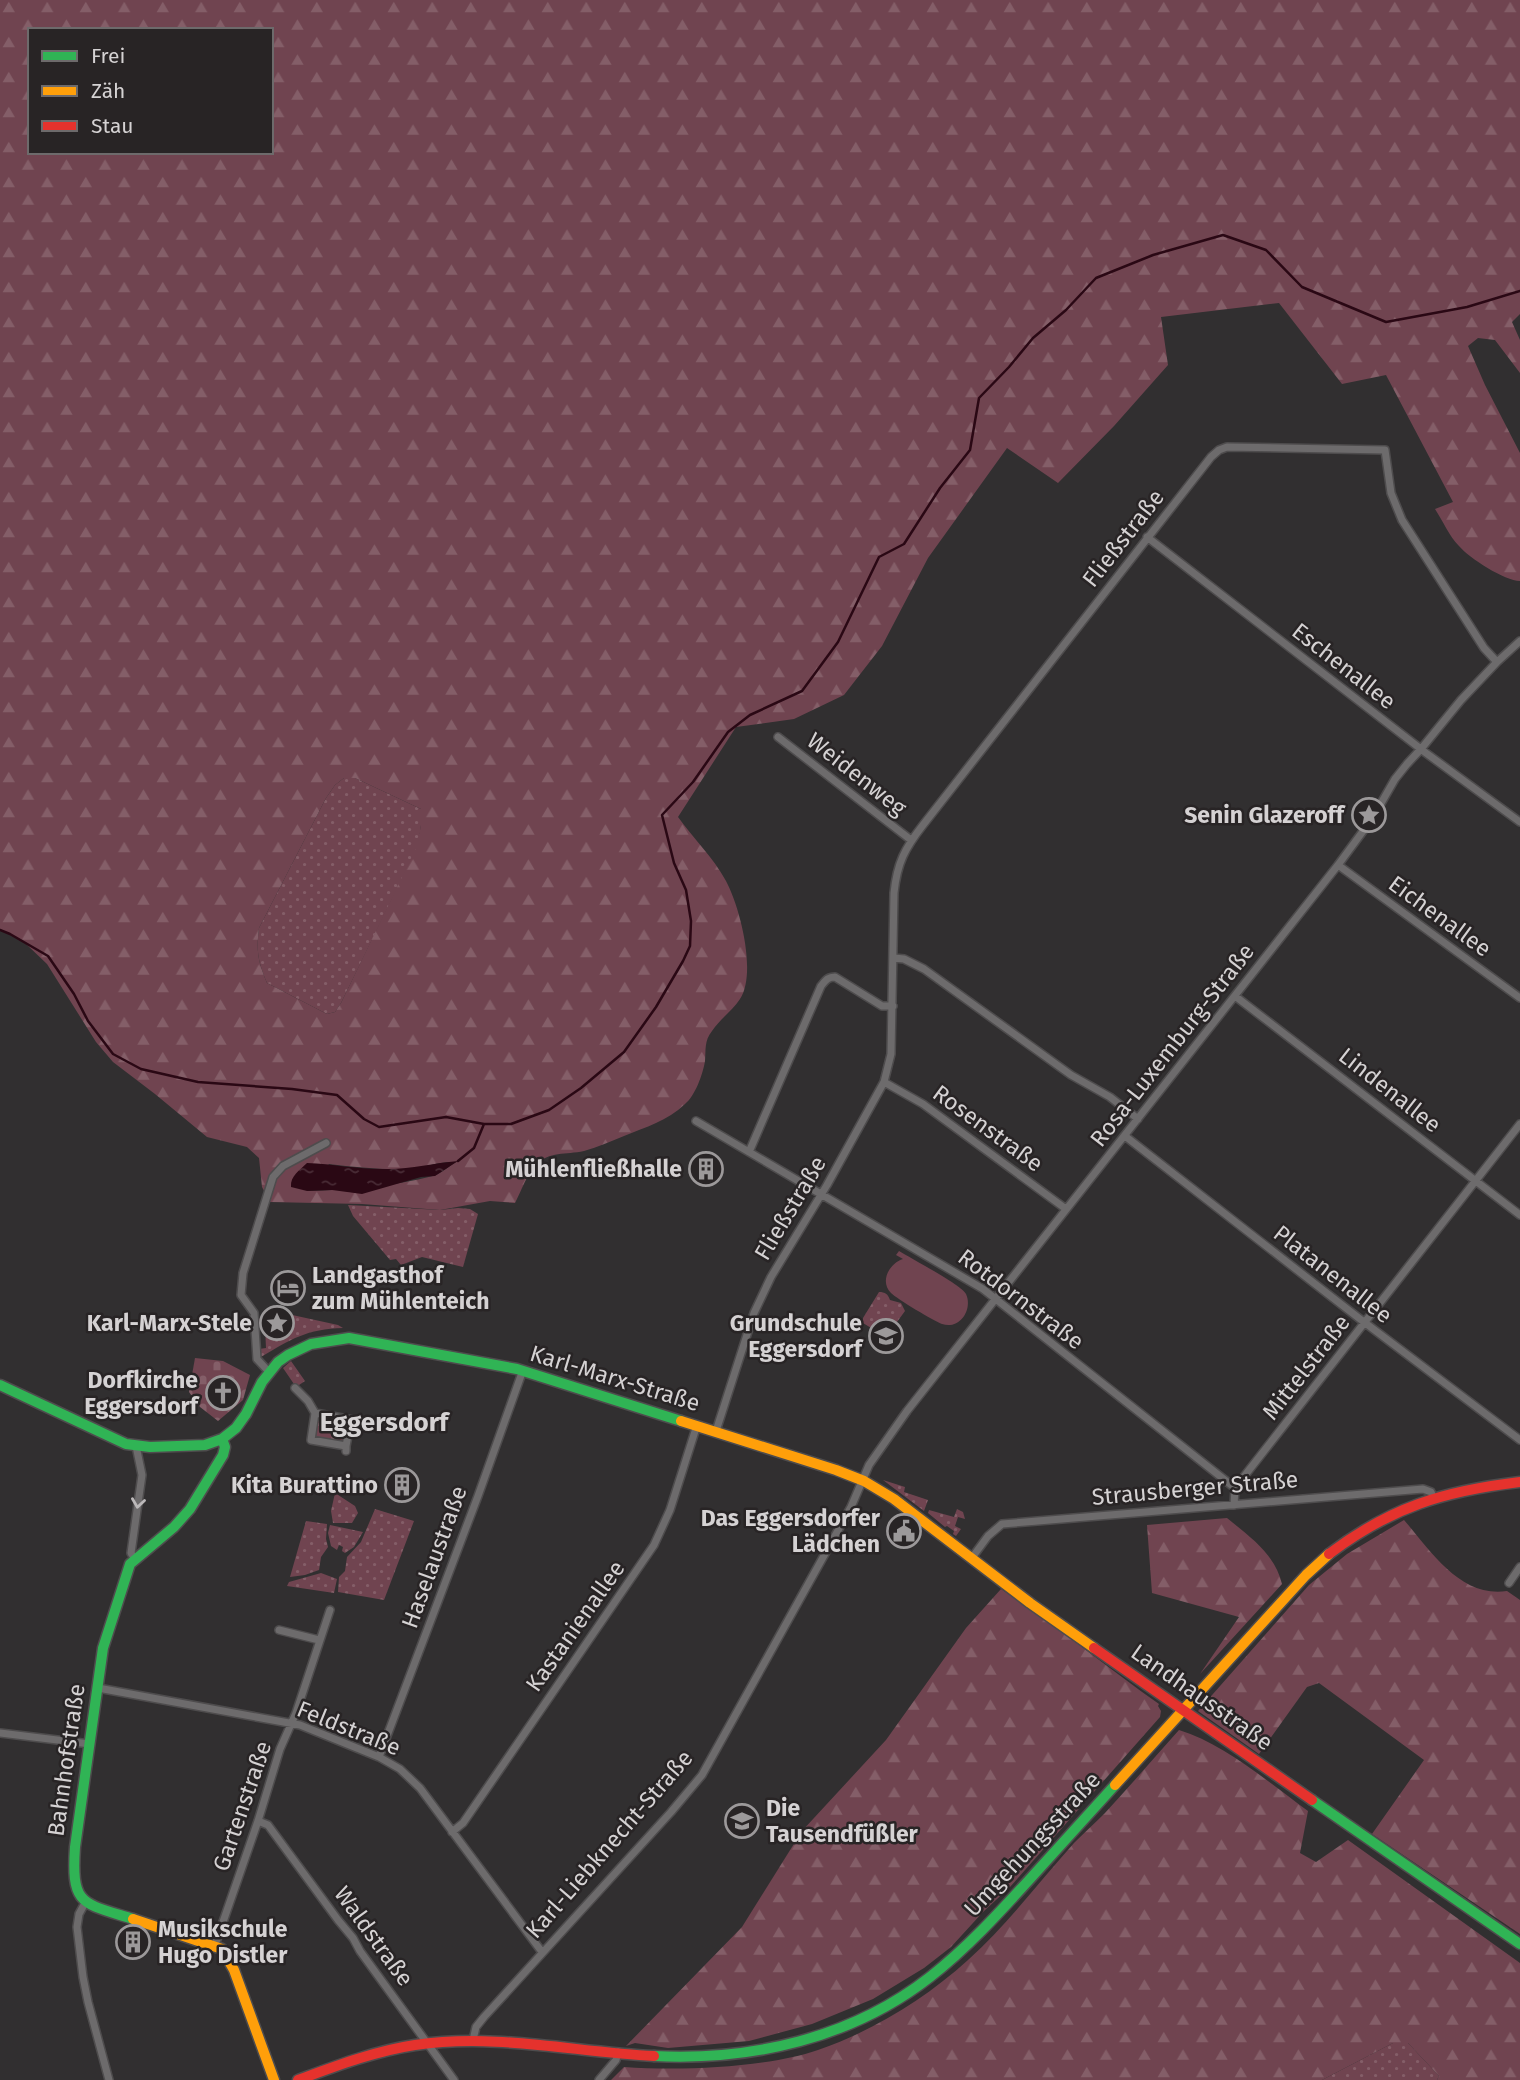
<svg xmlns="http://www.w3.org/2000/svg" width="1520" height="2080" font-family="'Fira Sans',sans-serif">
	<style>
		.grass { fill: url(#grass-dots) }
		.forest { fill: url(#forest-firs); fill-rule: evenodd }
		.cemetery { fill: url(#cemetery-stones) }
		.garden { fill: #704450 }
		.water { fill: url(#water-ripples) }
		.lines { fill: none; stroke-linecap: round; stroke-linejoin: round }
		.stream { stroke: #2a0814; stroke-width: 2.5 }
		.street-casing { stroke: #4e4c4d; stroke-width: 10 }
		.fast-casing { stroke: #4e4c4d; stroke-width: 13 }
		.slow-casing { stroke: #4e4c4d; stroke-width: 13 }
		.jam-casing { stroke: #4e4c4d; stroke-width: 13 }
		.street { stroke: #6d6b6c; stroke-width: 7 }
		.fast { stroke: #30b455; stroke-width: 10 }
		.slow { stroke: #ff9f0a; stroke-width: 10 }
		.jam { stroke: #e5322d; stroke-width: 10 }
		.oneway { stroke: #bbb8b9 }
		.labels { text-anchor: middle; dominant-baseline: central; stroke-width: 5; stroke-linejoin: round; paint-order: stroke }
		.street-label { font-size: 23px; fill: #d5d2d3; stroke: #282425 }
		.poi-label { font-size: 23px; font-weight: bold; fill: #d5d2d3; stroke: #282425; text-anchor: end }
		.quarter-label { font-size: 26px; font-weight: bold; fill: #d5d2d3; stroke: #282425 }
	</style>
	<defs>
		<pattern id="grass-dots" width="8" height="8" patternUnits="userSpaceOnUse" patternTransform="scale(1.75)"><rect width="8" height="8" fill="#704450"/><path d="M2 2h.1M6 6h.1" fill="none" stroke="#845e68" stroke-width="1.8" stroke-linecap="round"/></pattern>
		<pattern id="forest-firs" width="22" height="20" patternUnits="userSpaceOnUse" patternTransform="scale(1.75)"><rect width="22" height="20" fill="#704450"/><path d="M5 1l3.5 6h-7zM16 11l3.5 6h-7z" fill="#845e68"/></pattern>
		<pattern id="cemetery-stones" width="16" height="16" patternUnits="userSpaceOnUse" patternTransform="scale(1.75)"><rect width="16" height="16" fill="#704450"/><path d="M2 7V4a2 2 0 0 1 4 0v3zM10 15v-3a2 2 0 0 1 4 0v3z" fill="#845e68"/></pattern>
		<pattern id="water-ripples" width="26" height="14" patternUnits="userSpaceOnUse" patternTransform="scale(1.75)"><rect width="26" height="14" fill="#2a0814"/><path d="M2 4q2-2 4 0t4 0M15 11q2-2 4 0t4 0" fill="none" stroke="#482b35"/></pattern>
	</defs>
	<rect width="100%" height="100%" fill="#312f30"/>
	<path class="grass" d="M344,778h11l66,31v16l-3,21 -77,157 -6,9 -8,2 -60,-31c-9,-22 -11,-31 -8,-55l67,-130 9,-13z
		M348,1205l92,5 18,-2 12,1 8,5 -15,53 -41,-10 -21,8 -5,-6 -6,1 -37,-44z
		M879,1292c6,0 9,2 11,8l11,3 4,8 -19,26 -23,-14v-5z
		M274,1311l64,14 5,3c-36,1 -52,11 -82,29l-2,-8 7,-1 -1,-22h-7l1,-6 5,-7z
		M291,1361l14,20 -9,6 -13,-19z
		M329,1417l17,3 -3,21 -30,-5 2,-17 12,2z
		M883,1480l22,7 -1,5 24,8 -4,11z
		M335,1493l20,13 3,7 -6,10h-19l-2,-12z
		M375,1509l39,12 -30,79 -46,-8 1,-15 6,-6 2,-14 14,-15z
		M957,1509l6,3 2,7 -7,-2 -3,9 6,3 -5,7 -3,-2 1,-3 -7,-5 -2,1 -17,-14 1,-3 25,7z
		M306,1521l21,3 -1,15 2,8 -7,10 -2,13 -14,5 -15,2z
		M330,1525l33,7 -9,15 -9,6 -3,-2 1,-4 -4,-2 -2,5 -6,-4 -3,-13z
		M321,1573l16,6 -3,14 -47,-7 2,-4z
		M1393,2043h15l31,33 -2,4h-115z"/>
	<path class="forest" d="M0,0h1520v314l-8,8 8,18v33l-25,-33 -17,-2 -10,8 17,39 35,68v128c-15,0 -51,-23 -61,-35 -10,-10 -16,-25 -24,-37l18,-7 -67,-127 -44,9 -63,-81 -118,14 7,48 -54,61 -56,57 -51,-35 -79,110 -46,88 -38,49 -50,24 -58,8 -58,90c15,21 35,40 48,64 14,26 31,92 14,118 -8,12 -20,20 -28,32 -8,10 -6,19 -7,30 -2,13 -10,35 -20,43 -18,17 -39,23 -61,32 -13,5 -26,11 -40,15 -19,4 -34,0 -49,14 -6,5 -15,29 -20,38l-25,-2 -50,9 -78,-6 -92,-2 -8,-15 -3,-29 -12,-11 -40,-10 -52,-43 -42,-32 -17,-20 -49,-78 -23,-22 -24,-13zM30,30h241v122h-241zM344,778h11l66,31v16l-4,21 -76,157 -6,9 -8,2 -60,-31c-9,-22 -11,-31 -8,-55l67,-130 9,-13zM456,1162c-7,4 -15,12 -23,14 -38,10 -87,14 -126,15l22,-27c26,3 52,6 78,5 18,-1 30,-8 49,-7z
		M1227,1518c23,19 48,36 55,66l-82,90 39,-57 -87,-24 -5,-68z
		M1404,1520c27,31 56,78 103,71l13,9v334l-148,-100 52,-74 -105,-77 -12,4 -48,67 -61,-43 111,-126 38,-31z
		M1001,1589c55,36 105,78 158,115l-1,2 3,5 -1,6 -150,170 -27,25 -32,35 -27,21 -51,31 -61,25 -63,17 -81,7 -33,-5 -9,3 116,-119 60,-96 84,-91 80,-112z
		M1179,1730c46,14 90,53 129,81l-8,42 16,9 32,-22 172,123v117h-83l2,-4 -31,-33h-15l-71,37h-711l13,-13c57,4 141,1 194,-17 55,-19 107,-51 150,-90 39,-35 71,-78 106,-117 10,-10 21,-20 31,-30 25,-27 49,-55 74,-83z"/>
	<path class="cemetery" d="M195,1358l28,3 27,14 -7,25 -25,21 -18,-14 -11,-15z"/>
	<path class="garden" d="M899,1251c11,7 63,34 67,43 7,15 -6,36 -24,30 -8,-3 -45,-25 -51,-31 -12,-12 -1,-30 12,-34l-7,-4z"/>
	<path class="water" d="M458,1161l-23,15 -14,1 -59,17 -30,-4 -25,1 -16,-4c-1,-11 9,-17 16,-24 25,1 50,6 76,6 26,1 49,-6 75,-8z"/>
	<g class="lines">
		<path class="stream" d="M0,930l10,4 38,22 26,38 14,27 25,33 28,15 57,13 94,7 45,6 27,24 15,8 67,-10 38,7h27l38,-14 32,-22 43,-36 32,-45 27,-46 7,-15 1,-25 -5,-31 -12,-27 -12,-48 31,-33 35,-50 22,-17 52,-24 36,-49 41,-85 25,-13 36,-56 30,-38 9,-52 30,-31 24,-29 33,-28 30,-32 57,-23 70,-20 43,15 36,37 84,35 81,-15 53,-16
			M458,1161l16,-13 10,-24"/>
		<g class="street-casing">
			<path id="street" d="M1147,537l279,216 94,69
				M778,737l133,103
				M1338,865l182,133
				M894,958l10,1 20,10 147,106 39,22 28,22
				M1235,996l285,219
				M884,1082l39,22 143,105
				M696,1121l287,168 252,199
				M1125,1136l235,183 160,121
				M749,1152l72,-166c5,-6 7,-9 14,-9l47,29h11
				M269,1372l-12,-13 -3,-46 -13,-18 2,-22 30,-96 10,-11 43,-23
				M295,1388l13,13 7,12 38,7
				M315,1413l-4,27 35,6v5
				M716,1431l38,-118 17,-36 56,-92 57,-103 7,-28 3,-161c3,-30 11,-45 29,-68l288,-368 8,-7 8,-3 158,3 6,43 11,27 82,128 13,14
				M346,1446l5,-26
				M1234,1505l1,-17 285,-364
				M135,1559l-4,-6 11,-78 -6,-29
				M971,1559l17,-23 14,-12 421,-35 8,3 2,5
				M1509,1583l11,-16
				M279,1630l40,10
				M98,1688l202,37 79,32 21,12 20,19 122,164
				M0,1733l90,11
				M379,1757l99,-261 45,-126
				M258,1821l10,4 70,95 15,18 7,13 94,129
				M452,1832l11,-9 191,-278 16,-35 27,-85
				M85,1903l-6,11 -2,13 6,50 5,25 21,78
				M215,1945l43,-124 22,-72 16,-36 34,-103
				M473,2040l3,-13 8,-10 187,-205 31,-37 149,-268 18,-42 38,-54 431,-546 34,-46 23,-40 12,-15 14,-15 40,-49 36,-38 23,-21
				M599,2080l17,-20 2,-8"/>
		</g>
		<g class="fast-casing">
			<path id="fast" d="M0,1385l126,59 24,3 55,-2 17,-6 14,-11 10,-14 16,-32 16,-20 10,-7 23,-11 38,-6 168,31 164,52
				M1312,1800l208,144
				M133,1919c-51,-16 -62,-13 -58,-72l28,-199 27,-84 44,-37 16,-18 33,-54 2,-8 -3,-8
				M654,2056c98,5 198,-18 276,-79 37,-29 68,-63 99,-97 29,-32 57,-63 86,-95"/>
		</g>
		<g class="slow-casing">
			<path id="slow" d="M681,1421l155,49 28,11 30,18 136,104 64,45
				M1115,1785l191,-210 23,-21
				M133,1919l89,30 12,21 40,110"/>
		</g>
		<g class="jam-casing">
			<path id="jam" d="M1329,1554c62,-47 115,-63 191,-72
				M1094,1648l218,152
				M298,2080c38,-14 77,-29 117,-35 81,-12 159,7 239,11"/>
		</g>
		<use href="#street" class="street"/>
		<use href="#fast" class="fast"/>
		<use href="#slow" class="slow"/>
		<use href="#jam" class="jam"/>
	</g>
	<defs><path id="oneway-chevron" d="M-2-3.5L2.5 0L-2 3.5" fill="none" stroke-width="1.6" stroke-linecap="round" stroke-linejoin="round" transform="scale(1.75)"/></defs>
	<use class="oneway" href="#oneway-chevron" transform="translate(138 1503) rotate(98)"/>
	<defs>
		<g id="sight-ring" transform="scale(1.75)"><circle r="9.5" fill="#282425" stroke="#9c999a" stroke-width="1.5"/><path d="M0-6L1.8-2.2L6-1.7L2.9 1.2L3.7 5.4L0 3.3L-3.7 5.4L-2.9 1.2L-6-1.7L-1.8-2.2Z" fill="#9c999a"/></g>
		<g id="building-ring" transform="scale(1.75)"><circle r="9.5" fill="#282425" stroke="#9c999a" stroke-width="1.5"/><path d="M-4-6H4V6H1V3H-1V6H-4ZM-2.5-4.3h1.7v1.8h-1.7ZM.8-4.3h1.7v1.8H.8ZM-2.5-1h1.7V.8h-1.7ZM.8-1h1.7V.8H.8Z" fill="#9c999a"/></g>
		<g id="hotel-ring" transform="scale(1.75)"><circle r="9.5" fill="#282425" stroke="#9c999a" stroke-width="1.5"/><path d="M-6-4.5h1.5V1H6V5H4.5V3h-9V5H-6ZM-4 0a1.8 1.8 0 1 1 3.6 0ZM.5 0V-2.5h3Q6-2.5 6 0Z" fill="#9c999a"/></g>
		<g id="school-ring" transform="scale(1.75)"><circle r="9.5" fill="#282425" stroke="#9c999a" stroke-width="1.5"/><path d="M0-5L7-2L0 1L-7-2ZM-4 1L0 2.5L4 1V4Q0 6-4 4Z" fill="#9c999a"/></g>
		<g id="church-ring" transform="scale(1.75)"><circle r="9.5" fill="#282425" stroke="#9c999a" stroke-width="1.5"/><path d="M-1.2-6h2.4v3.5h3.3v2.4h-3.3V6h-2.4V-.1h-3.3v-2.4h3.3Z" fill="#9c999a"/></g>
		<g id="civic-ring" transform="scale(1.75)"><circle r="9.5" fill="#282425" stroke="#9c999a" stroke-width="1.5"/><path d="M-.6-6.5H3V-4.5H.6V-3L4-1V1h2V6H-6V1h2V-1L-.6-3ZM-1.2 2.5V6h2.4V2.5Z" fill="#9c999a"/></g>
	</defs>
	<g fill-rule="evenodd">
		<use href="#sight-ring" x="1369" y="815"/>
		<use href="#building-ring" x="706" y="1169"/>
		<use href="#hotel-ring" x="288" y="1288"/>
		<use href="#sight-ring" x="277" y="1323"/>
		<use href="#school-ring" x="886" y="1336"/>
		<use href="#church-ring" x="223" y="1393"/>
		<use href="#building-ring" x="402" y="1485"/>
		<use href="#civic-ring" x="904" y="1531"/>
		<use href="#school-ring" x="742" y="1821"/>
		<use href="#building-ring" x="133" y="1942"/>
	</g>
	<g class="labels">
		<g class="street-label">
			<text transform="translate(1123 538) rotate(-52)">Fließstraße</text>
			<text transform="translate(1344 666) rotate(38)">Eschenallee</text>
			<text transform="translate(857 774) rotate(38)">Weidenweg</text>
			<text transform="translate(1440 916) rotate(36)">Eichenallee</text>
			<text transform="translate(1172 1045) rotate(-52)">Rosa-Luxemburg-Straße</text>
			<text transform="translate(1390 1090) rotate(38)">Lindenallee</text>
			<text transform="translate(988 1128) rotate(36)">Rosenstraße</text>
			<text transform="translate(790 1208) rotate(-59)">Fließstraße</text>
			<text transform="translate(1333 1274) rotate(38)">Platanenallee</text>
			<text transform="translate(1021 1299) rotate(37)">Rotdornstraße</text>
			<text transform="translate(1306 1367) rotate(-52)">Mittelstraße</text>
			<text transform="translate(615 1378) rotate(17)">Karl-Marx-Straße</text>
			<text transform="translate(1195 1488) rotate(-5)">Strausberger Straße</text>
			<text transform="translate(434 1557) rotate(-70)">Haselaustraße</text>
			<text transform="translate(575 1626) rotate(-55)">Kastanienallee</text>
			<text transform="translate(1202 1697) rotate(35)">Landhausstraße</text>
			<text transform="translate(349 1728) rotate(22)">Feldstraße</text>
			<text transform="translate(66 1760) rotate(-82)">Bahnhofstraße</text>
			<text transform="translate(242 1806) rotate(-71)">Gartenstraße</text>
			<text transform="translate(609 1844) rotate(-49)">Karl-Liebknecht-Straße</text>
			<text transform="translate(1032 1844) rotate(-47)">Umgehungsstraße</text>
			<text transform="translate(374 1936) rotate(54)">Waldstraße</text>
		</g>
		<g class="poi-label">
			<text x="1344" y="815">Senin Glazeroff</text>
			<text x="682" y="1169">Mühlenfließhalle</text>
			<text x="312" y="1275" text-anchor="start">Landgasthof<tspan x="312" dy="26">zum Mühlenteich</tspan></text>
			<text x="252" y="1323">Karl-Marx-Stele</text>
			<text x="862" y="1323">Grundschule<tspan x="862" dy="26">Eggersdorf</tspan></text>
			<text x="198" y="1380">Dorfkirche<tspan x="198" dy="26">Eggersdorf</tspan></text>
			<text x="378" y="1485">Kita Burattino</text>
			<text x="880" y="1518">Das Eggersdorfer<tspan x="880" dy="26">Lädchen</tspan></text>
			<text x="766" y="1808" text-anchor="start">Die<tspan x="766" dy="26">Tausendfüßler</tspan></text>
			<text x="158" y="1929" text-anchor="start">Musikschule<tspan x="158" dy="26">Hugo Distler</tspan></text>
		</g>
		<g class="quarter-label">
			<text x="384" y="1422">Eggersdorf</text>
		</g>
	</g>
	<rect x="28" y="28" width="245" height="126" fill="#282425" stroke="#6d6a6b" stroke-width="2"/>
	<rect x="42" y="51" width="35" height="10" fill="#30b455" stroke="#6d6a6b" stroke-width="2"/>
	<text x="91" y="63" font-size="21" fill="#d5d2d3">Frei</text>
	<rect x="42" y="86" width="35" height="10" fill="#ff9f0a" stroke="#6d6a6b" stroke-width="2"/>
	<text x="91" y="98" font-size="21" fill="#d5d2d3">Zäh</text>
	<rect x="42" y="121" width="35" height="10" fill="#e5322d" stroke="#6d6a6b" stroke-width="2"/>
	<text x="91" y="133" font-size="21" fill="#d5d2d3">Stau</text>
</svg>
